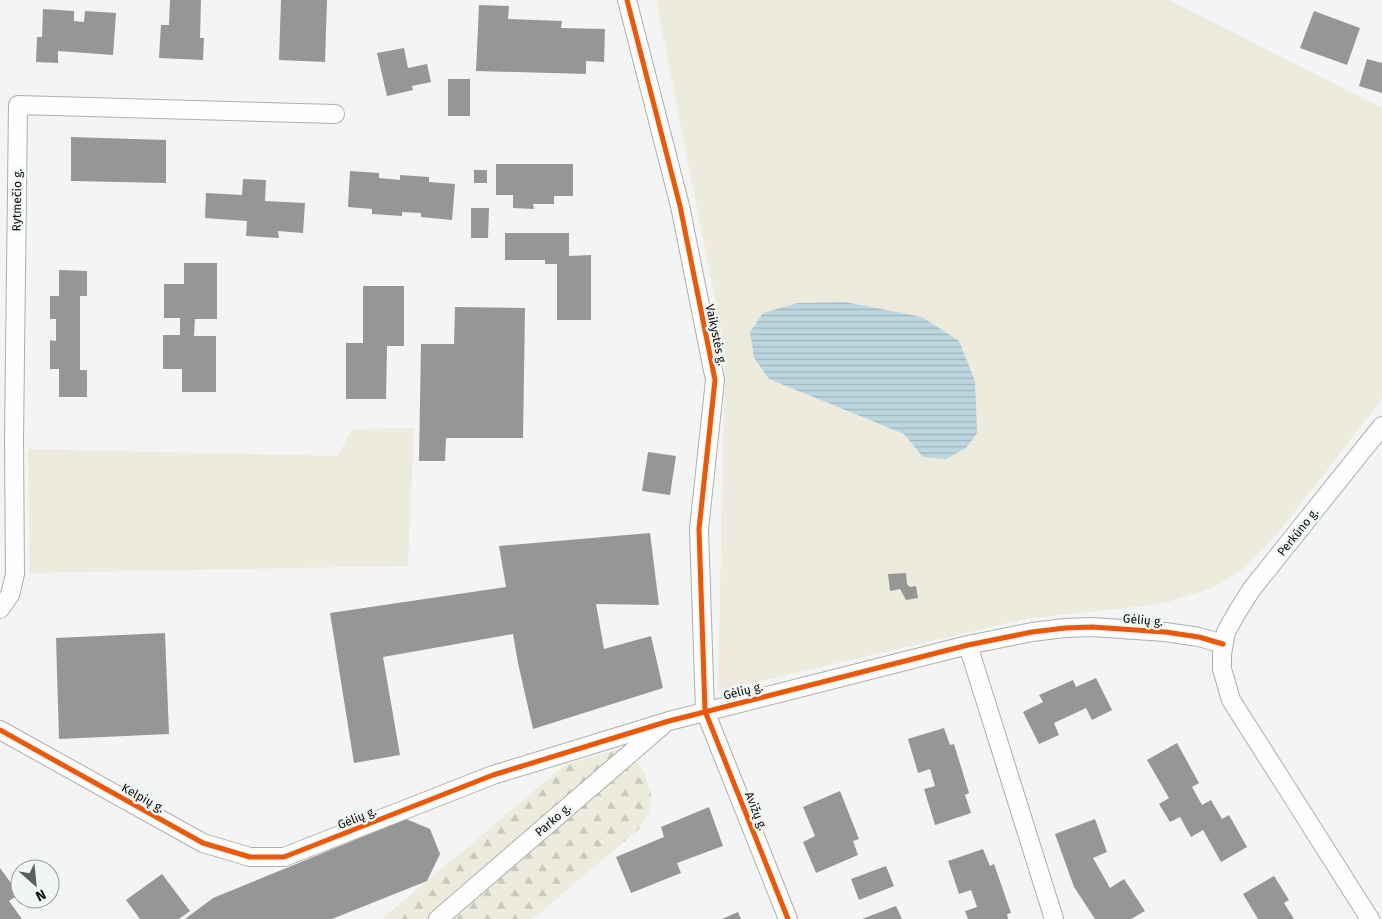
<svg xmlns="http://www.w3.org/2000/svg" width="1382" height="919" font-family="'Fira Sans',sans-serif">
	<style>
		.green { fill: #ecebde; fill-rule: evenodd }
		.forest { fill: url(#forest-firs) }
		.water { fill: url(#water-rules) }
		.building { fill: #959795 }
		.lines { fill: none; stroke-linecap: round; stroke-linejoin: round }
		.street-casing { stroke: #acafad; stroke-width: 20 }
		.street { stroke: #fdfefd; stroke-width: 18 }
		.cycleway-casing { stroke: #f1f6f3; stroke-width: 8 }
		.cycleway { stroke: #e8590c; stroke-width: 5 }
		.labels { text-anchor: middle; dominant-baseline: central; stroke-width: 5; stroke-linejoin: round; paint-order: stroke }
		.street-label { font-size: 12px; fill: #0a0c0b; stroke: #f1f6f3 }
	</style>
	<defs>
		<pattern id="forest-firs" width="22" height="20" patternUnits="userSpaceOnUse" patternTransform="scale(1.25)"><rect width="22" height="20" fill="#ecebde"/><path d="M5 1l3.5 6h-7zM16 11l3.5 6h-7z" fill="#c9c8bd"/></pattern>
		<pattern id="water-rules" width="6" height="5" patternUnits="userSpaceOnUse" patternTransform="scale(1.25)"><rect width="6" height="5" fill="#bcd5de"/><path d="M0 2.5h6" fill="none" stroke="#a0b6bd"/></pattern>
	</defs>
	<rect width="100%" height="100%" fill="#f2f5f3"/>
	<path class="green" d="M656,0h513l213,108v291l-107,138 -33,33 -28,17 -53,17 -136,15 -307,72 7,-341zM845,302l77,15 1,140 -19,-23 -135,-55 -15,-21 -4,-26 13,-19 35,-10z
		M414,428l-6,138 -378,7 -2,-124 309,7 16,-27z"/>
	<path class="forest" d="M617,750l25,17 9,26 -2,20 -10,16 -106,90h-151l184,-155z"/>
	<path class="water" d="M845,302l77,15 37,24 16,40 2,52 -11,15 -20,11 -23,-2 -19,-23 -135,-55 -15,-21 -4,-26 13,-19 35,-10z"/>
	<path class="building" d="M170,0h31l-1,38h4l-1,22 -44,-2 2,-33h8z
		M281,0h46l-2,62 -46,-2z
		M479,5l30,1 -1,13 54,2 -1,7 44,1 -1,33 -18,-1v13l-110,-3z
		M43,9l31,2v10l10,1 1,-11 31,2 -3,42 -55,-4v12l-22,-1 1,-25h5z
		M1314,11l46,17 -13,37 -47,-17z
		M404,48l4,20 19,-4 4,18 -19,4 1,4 -26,6 -10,-43z
		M1367,59l15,4v30l-23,-7z
		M448,79h22v37h-22z
		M71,137l95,3v43l-95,-2z
		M496,164h77v32h-19v8h-21l1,5 -21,-1v-13h-17z
		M474,170h13v13h-13z
		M350,171l29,2v5l21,2v-5l29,2v5l26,2 -3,36 -31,-3v-4l-19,-1v4l-30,-2v-5l-24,-2z
		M243,179l23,1 -1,21 40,2 -2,30 -25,-2 1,7 -33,-2 1,-15 -42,-3 1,-25 36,2z
		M471,208h18l-1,30h-17z
		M505,233h64v23l22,-1v65h-34v-56h-12v-4h-40z
		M184,263h33v56h-22l-1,17h22v56h-34v-23h-19v-34h17v-17h-16v-34h20z
		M59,270l28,1v25h-7v74h7v27h-28v-28h-9v-29l6,1v-22h-6v-23h9z
		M363,286h41v60h-17l-1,53h-40v-56h17z
		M455,307l70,1 -2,130h-77l-1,23h-26l2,-117h33z
		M648,452l28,4 -6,39 -28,-4z
		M650,533l9,72 -63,-1 8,45 47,-13 12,52 -130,41 -15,-66 -5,-29 -130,23 17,98 -46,8 -24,-150 176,-26 -7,-41z
		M906,573l1,11 3,3 6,-1 2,12 -12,2 -6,-11 -10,2 -2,-17z
		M165,633l4,101 -110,5 -3,-101z
		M1096,678l16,32 -20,10 -6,-12 -32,15 5,12 -20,9 -16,-32 20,-10 -4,-7 34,-15 3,7z
		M944,728l6,17 4,-1 15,49 -4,2 6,18 -36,12 -11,-36 11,-3 -5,-17 -12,4 -10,-34z
		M1177,743l22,40 -7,4 10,18 9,-5 11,19 7,-4 18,32 -26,15 -18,-32 -12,7 -11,-20 -10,5 -11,-18 10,-6 -22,-38z
		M840,791l19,48 -6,2 5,14 -42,18 -13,-31 12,-6 -12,-29z
		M709,807l14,39 -46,17 4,10 -50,20 -15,-36 48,-20 -3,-10z
		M406,819l24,10 10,25 -13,27 -95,38h-147l28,-21z
		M1095,819l12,33 -14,6 17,30 14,-9 21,32 -14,8h-36l-21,-32 -19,-53z
		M983,849l7,17 4,-2 17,49 -4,1 1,5h-40l-3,-8 12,-4 -6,-17 -12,4 -11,-33z
		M886,866l8,20 -35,14 -8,-21z
		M0,868l19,26 -10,7 13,18h-22z
		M162,874l28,37 -11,8h-39l-14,-19z
		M1274,876l15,24 -5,3 10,16h-36l-15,-25z
		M896,906l6,13h-40z
		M738,912l3,7h-19z"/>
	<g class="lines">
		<g class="street-casing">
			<path id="street" d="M627,0l53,206 35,174 -16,149 6,182 83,208
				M0,609l10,-14 5,-21 -1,-134 4,-335 317,9
				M968,645l86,274
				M0,730l203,113 47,14h34l209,-82 176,-54 299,-76 64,-13 33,-4 27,-1 73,5 34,5 24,7
				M438,919l225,-194
				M1370,919l-139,-219 -9,-31v-15l4,-22 10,-18 15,-24 131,-164"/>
		</g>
		<use href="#street" class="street"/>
		<g class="cycleway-casing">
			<path id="cycleway" d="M627,0l53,206 35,174 -16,149 6,182 83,208
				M0,730l203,113 47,14h34l209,-82 176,-54 299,-76 64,-13 33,-4 27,-1 73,5 34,5 24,7"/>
		</g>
		<use href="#cycleway" class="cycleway"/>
	</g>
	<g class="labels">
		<g class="street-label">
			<text transform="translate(17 200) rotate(-89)">Rytmečio g.</text>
			<text transform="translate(716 335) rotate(78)">Vaikystės g.</text>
			<text transform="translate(1298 532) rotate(-51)">Perkūno g.</text>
			<text transform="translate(1143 620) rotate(5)">Gėlių g.</text>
			<text transform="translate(743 691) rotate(-14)">Gėlių g.</text>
			<text transform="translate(143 798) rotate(29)">Kelpių g.</text>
			<text transform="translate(756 811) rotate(68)">Avižų g.</text>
			<text transform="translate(357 818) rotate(-22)">Gėlių g.</text>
			<text transform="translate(553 820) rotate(-41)">Parko g.</text>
		</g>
	</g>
	<g transform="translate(35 884) rotate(153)"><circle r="24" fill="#f1f6f3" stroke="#959896"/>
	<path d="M0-4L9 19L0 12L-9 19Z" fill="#5b5e5c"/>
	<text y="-8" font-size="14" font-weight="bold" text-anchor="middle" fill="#0a0c0b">N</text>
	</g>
</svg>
